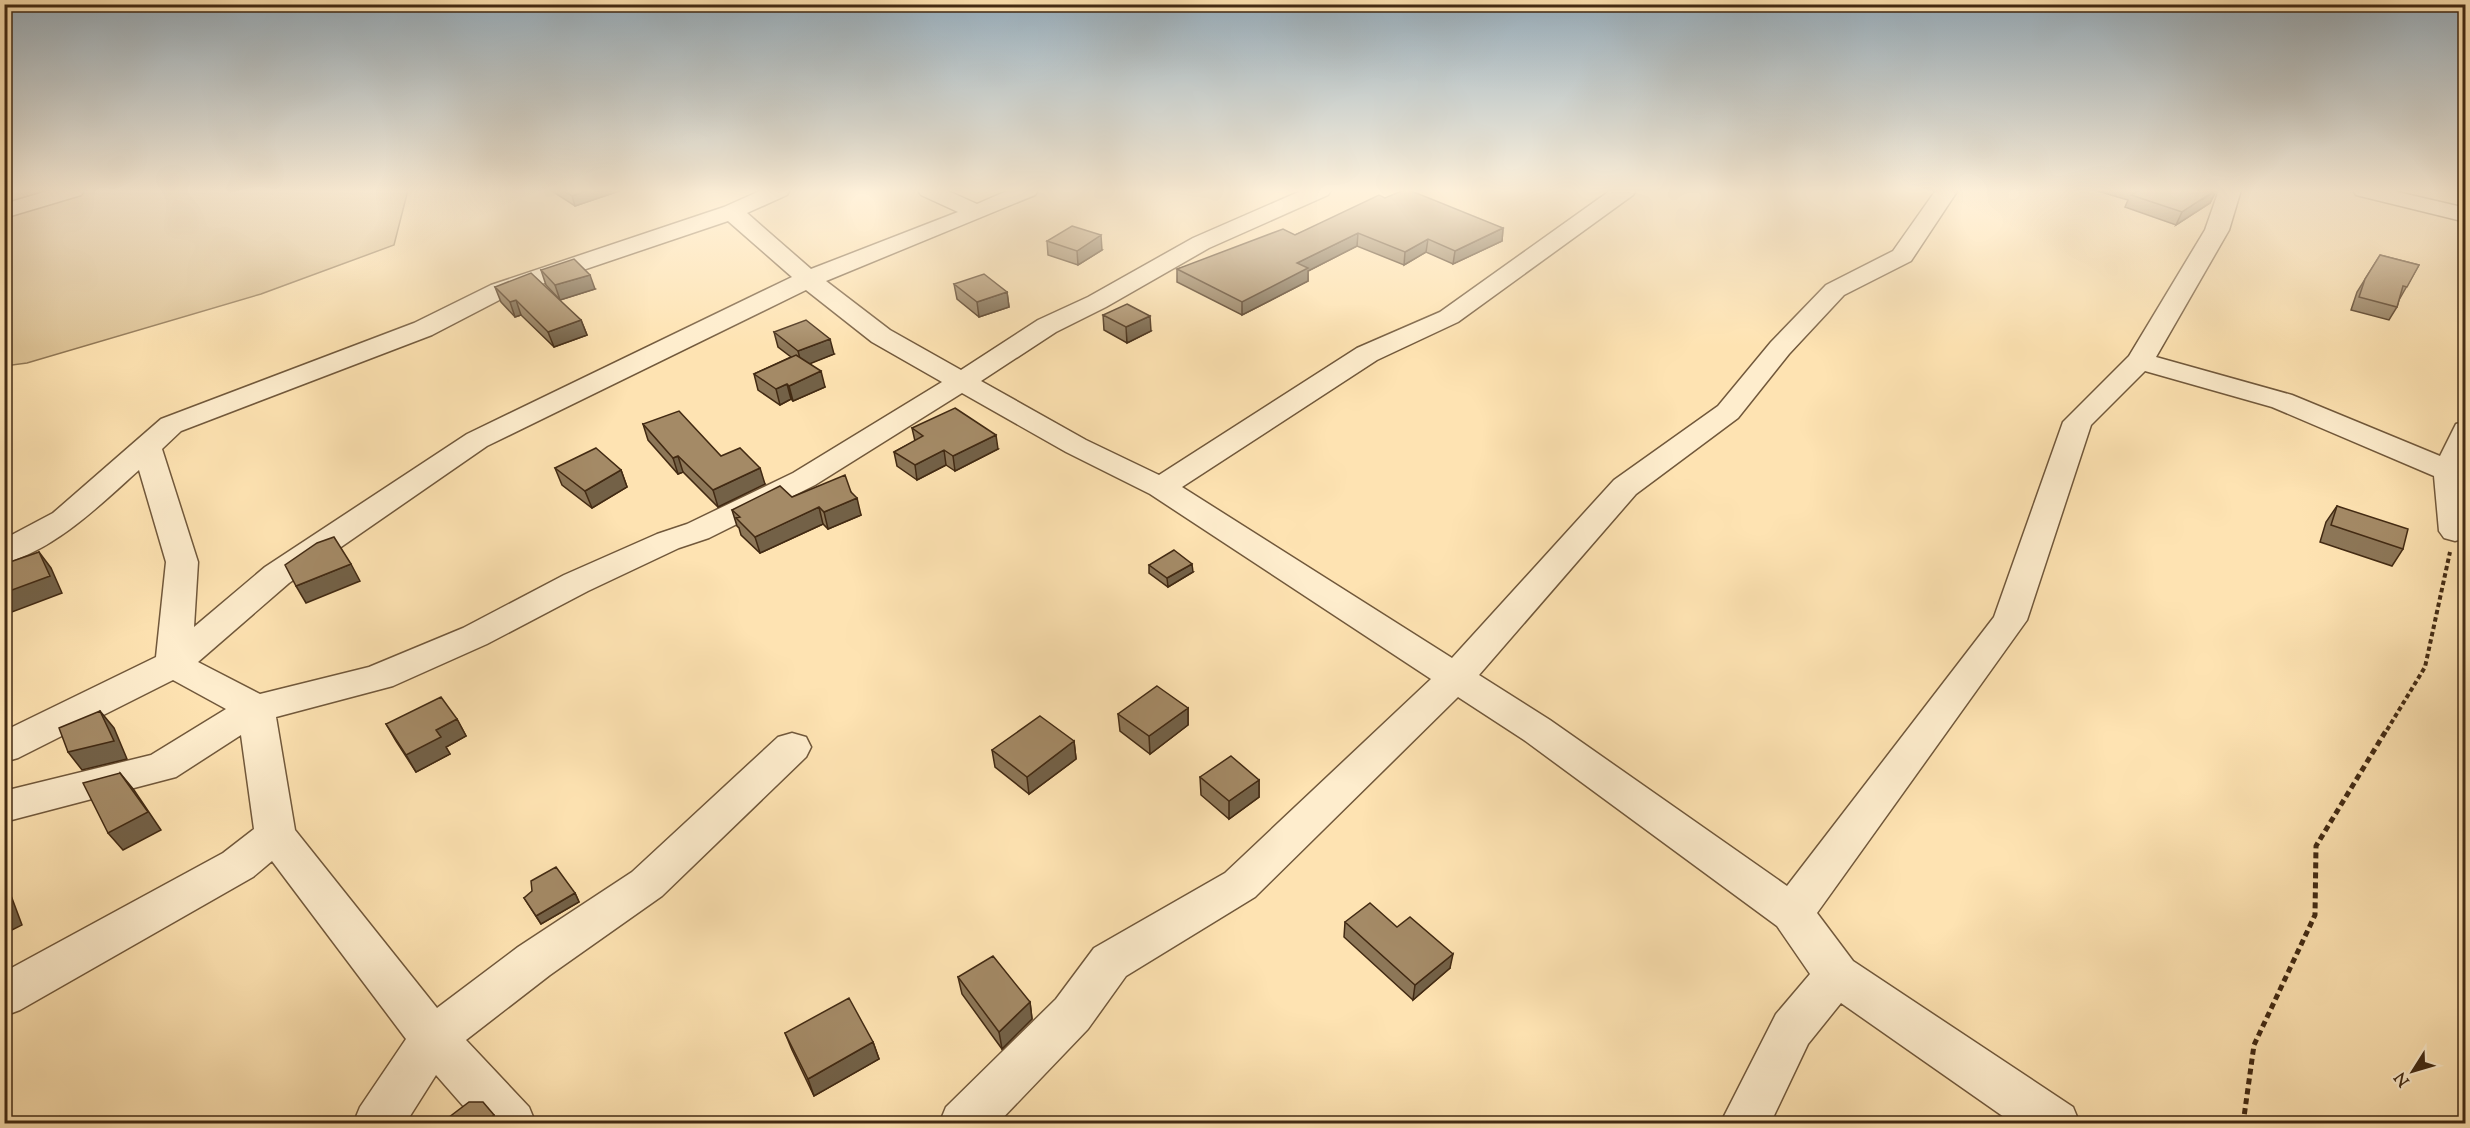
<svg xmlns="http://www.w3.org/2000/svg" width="2470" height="1128" font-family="'Sorts Mill Goudy',serif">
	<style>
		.green { fill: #dec497; stroke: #907755; stroke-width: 1.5 }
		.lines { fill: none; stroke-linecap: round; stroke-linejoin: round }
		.minor-casing { stroke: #71583b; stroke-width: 3 }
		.path-far1 { stroke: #422a13; stroke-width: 4; stroke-dasharray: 4.5 3; stroke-linecap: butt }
		.path { stroke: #422a13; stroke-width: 5; stroke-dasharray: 6 4; stroke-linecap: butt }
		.minor { fill: #feedcd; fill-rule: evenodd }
		.wall { fill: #8d7758; stroke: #422a13; stroke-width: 1.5 }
		.shaded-wall { fill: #736147; stroke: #422a13; stroke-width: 1.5 }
		.building { fill: #a48a66; stroke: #422a13; stroke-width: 1.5 }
	</style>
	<rect width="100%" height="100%" fill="#fee3b2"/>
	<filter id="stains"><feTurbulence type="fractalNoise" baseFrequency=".00333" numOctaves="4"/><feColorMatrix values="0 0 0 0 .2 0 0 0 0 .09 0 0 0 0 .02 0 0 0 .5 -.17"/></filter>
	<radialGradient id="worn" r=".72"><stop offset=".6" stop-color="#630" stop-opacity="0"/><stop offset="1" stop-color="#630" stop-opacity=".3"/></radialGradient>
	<path class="green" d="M4,190h409h-5l-14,55 -133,49 -234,69 -22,3z"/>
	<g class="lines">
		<g class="minor-casing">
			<path id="minor" d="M51,190h33l-3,5 -77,23v-14z
				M762,190h28l-3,5 -40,18 64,56 147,-57 -37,-17 -3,-5h28l31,14 32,-14h29l-3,5 -209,86 64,49 71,40 77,-50 50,-23 105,-59 110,-48h28l-3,5 -119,53 -103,59 -50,25 -75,49 105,59 73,35 198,-127 83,-36 171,-122h25l-3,5 -175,127 -81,38 -195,127 270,171 162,-178 104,-74 53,-64 55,-57 67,-34 43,-61h22l-47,71 -67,34 -55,59 -51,64 -102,76 -157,181 71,45 237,166 207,-269 69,-195 66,-66 76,-126 14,-40h22l-12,40 -73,127 136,38 148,61 16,-32 10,-3v117l-11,3 -11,-3 -5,-7 -5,-55 -162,-69 -127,-36 -54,54 -64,195 -210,293 36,48 220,146 7,17h-66l-173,-121 -33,41 -38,80h-50l56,-110 34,-40 -33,-48 -253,-186 -66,-43 -203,200 -129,79 -38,53 -91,95h-58l7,-17 110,-108 38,-51 131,-75 206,-194 -281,-185 -84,-42 -104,-59 -147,92 -106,53 -30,10 -91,43 -101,53 -94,42 -117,31 19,113 142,178 81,-61 114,-75 146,-135 14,-4 14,4 5,10 -5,10 -144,139 -112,79 -84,65 63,67 7,17h-57l-43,-49 -31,49h-52l7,-17 46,-68 -134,-178 -19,16 -233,133 -16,6v-44l219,-119 31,-24 -13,-94 -65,42 -172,45v-31l147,-36 75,-46 -53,-29 -155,78 -14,4v-31l152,-74 10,-95 -27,-92c-38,34 -84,80 -135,93v-24l49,-26 108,-94 253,-96 77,-38 233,-78zM728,221l64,56 -325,157 -202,133 -71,60 4,-65 -36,-113 19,-18 251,-96 77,-40zM806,290l66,52 70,40 -149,91 -106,51 -30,10 -93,41 -101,53 -94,39 -109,27 -62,-32 91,-79 198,-137z
				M2353,190h36l77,18v14l-110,-27z"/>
		</g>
		<path class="path-far1" d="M2387,730l38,-63 25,-115"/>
		<path class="path" d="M2243,1124l11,-79 61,-130 1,-69 71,-117"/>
		<use href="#minor" class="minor"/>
	</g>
	<path class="wall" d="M552,190h70l-47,16 -23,-15z
		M2094,190h123l-7,13 -34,22 -51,-18 3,-7z
		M1385,198l118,30 -1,13 -49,23 -27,-12 -22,13 -47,-19 -49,25v10l-66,34 -65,-33v-13l118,-34z
		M1047,241l55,9 -24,15 -30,-10z
		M2380,255l39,10 -20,35 -2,7 -8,13 -38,-10 6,-18z
		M541,270l54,19 -35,11 -14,-15z
		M954,284l53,8 2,15 -30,10 -22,-18z
		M495,287l86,33 6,15 -33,12 -33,-32 -6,2 -14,-15z
		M1103,315l48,16 -24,12 -23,-13z
		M774,332l60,22 -24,9 15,24 -32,14 -2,-2 -11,6 -22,-15 -4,-16 37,-17 -13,-10z
		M643,424l78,32 44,28 -47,23 -35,-35 -5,2 -30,-34z
		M912,428l86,21 -43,22 -9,-6 -29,15 -20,-14 -3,-14 21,-11z
		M555,468l66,2 6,17 -35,21 -30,-23z
		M851,492l10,23 -33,14 -5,-5 -63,29 -19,-18 -2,-7 -2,-2 -5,-16 60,-13z
		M2337,506l66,43 -11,17 -72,-24 6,-20z
		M1149,565l44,7 -25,15 -19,-14z
		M1188,708v17l-38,29 -30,-23 -2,-17z
		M457,719l9,17 -20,11 4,7 -34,18 -20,-31 -10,-17z
		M1074,741l2,18 -47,35 -34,-27 -3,-17z
		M1200,777l59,3v17l-30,22 -28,-24z
		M575,893l4,9 -38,22 -17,-26z
		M1345,922l52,5 53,41 -37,32 -69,-63z
		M958,977l72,25 2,17 -30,30 -40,-55z
		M785,1033l88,9 6,17 -65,37 -22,-46z"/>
	<path class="shaded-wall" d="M589,190h33l-47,16 -3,-10z
		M2206,190h11l-15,10 14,-10 -6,13 -34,22 6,-13z
		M1503,228l-1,13 -49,23 2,-13z
		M1358,233l-1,13 -49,25v10l-66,34v-13l55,-39z
		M1101,235l1,15 -24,15 -1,-14z
		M1428,239l-2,13 -22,13 1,-13z
		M590,275l5,14 -35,11 -5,-15z
		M1007,292l2,15 -30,10 -2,-15z
		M516,300l5,15 -6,2 -5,-15z
		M1150,316l1,15 -24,12 -1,-16z
		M581,320l6,15 -33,12 -6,-15z
		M830,339l4,15 -32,13 -4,-16z
		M821,371l4,16 -32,14 -4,-15z
		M787,384l4,15 -11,6 -4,-16z
		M996,435l2,14 -43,22 -2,-15z
		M944,450l2,15 -29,15 -2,-15z
		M678,456l5,16 -5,2 -5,-16z
		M760,468l5,16 -47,23 -5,-17z
		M621,470l6,17 -35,21 -7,-17z
		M857,498l4,17 -33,14 -4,-17z
		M819,507l4,17 -63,29 -5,-16z
		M39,552l12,16 11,25 -58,22v-22z
		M351,564l9,17 -54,22 -10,-17z
		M1192,564l1,8 -25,15 -1,-9z
		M1188,708v17l-38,29 -1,-18z
		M100,711l14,17 13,31 -45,11 -14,-18z
		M457,719l9,17 -20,11 4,7 -34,18 -10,-17 30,-25z
		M1074,741l2,18 -47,35 -2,-17z
		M120,773l14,17 27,40 -38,20 -15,-17z
		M1259,780v17l-30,22v-18z
		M4,887l6,6 12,32 -18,9z
		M575,893l4,9 -38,22 -5,-8z
		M1453,954l-3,14 -37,32 2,-15z
		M1030,1002l2,17 -30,30 -3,-17z
		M873,1042l6,17 -65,37 -6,-17z
		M494,1115l5,9h-17z"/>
	<path class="building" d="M562,190h27l-17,6z
		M1404,190h5l94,38 -48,23 -27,-12 -23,13 -47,-19 -61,30 11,5 -66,34 -65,-33 106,-40 12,6 84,-40 6,3z
		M2140,190h76l-34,22 -51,-17z
		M1072,226l29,9 -24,16 -30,-10z
		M2380,255l39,10 -12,22 -4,-1 -6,21 -38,-10 6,-18z
		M574,259l16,16 -35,10 -14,-15z
		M531,273l50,47 -33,12 -32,-32 -6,2 -15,-15z
		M984,274l23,18 -30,10 -23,-18z
		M1127,304l23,12 -24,11 -23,-12z
		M806,320l24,19 -32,12 -24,-19z
		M796,355l25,16 -32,15 -2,-2 -11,5 -22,-15z
		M955,408l41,27 -43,21 -9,-6 -29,15 -21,-13 29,-16 -11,-8z
		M679,411l42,45 19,-8 20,20 -47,22 -35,-34 -5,2 -30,-34z
		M596,448l25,22 -36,21 -30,-23z
		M845,475l6,17 6,6 -33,14 -5,-5 -64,30 -19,-19 4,-1 -8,-7 48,-24 12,11z
		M2337,506l71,23 -5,20 -72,-24z
		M334,537l17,27 -55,22 -11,-21 32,-22z
		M1174,550l18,14 -25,14 -18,-13z
		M39,552l11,24 -46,17v-29z
		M1157,686l31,22 -39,28 -31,-22z
		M441,697l16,22 -21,11 5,7 -35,18 -20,-31z
		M100,711l14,30 -46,11 -9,-24z
		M1040,716l34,25 -47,36 -35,-27z
		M1231,756l28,24 -30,21 -29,-24z
		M120,773l28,39 -40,21 -25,-50z
		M556,867l19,26 -39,23 -12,-18 8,-7 -1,-10z
		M1370,903l27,24 13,-10 43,37 -38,31 -70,-63z
		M993,956l37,46 -31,30 -41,-55z
		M849,998l24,44 -65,37 -23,-46z
		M469,1102h14l11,13 -12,9h-42z
		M59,1117l3,7h-13z"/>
	<linearGradient id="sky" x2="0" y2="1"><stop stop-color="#97aebd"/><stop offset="0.55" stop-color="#fff2dc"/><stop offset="1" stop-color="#fff2dc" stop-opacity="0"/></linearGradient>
	<rect width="2470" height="347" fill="url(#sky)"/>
	<rect width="2470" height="1128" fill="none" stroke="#fee3b2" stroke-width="24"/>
	<rect x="6" y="6" width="2458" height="1116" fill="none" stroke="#422a13" stroke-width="3"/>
	<rect x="12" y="12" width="2446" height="1104" fill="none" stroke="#422a13" stroke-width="1.5"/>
	<g transform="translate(2413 1071) rotate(233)" stroke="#feedcd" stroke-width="4.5" paint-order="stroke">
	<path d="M0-4.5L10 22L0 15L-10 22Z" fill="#422a13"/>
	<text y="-9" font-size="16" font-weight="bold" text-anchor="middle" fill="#422a13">N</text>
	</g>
	<rect width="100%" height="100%" filter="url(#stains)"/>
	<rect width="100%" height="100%" fill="url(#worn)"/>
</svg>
